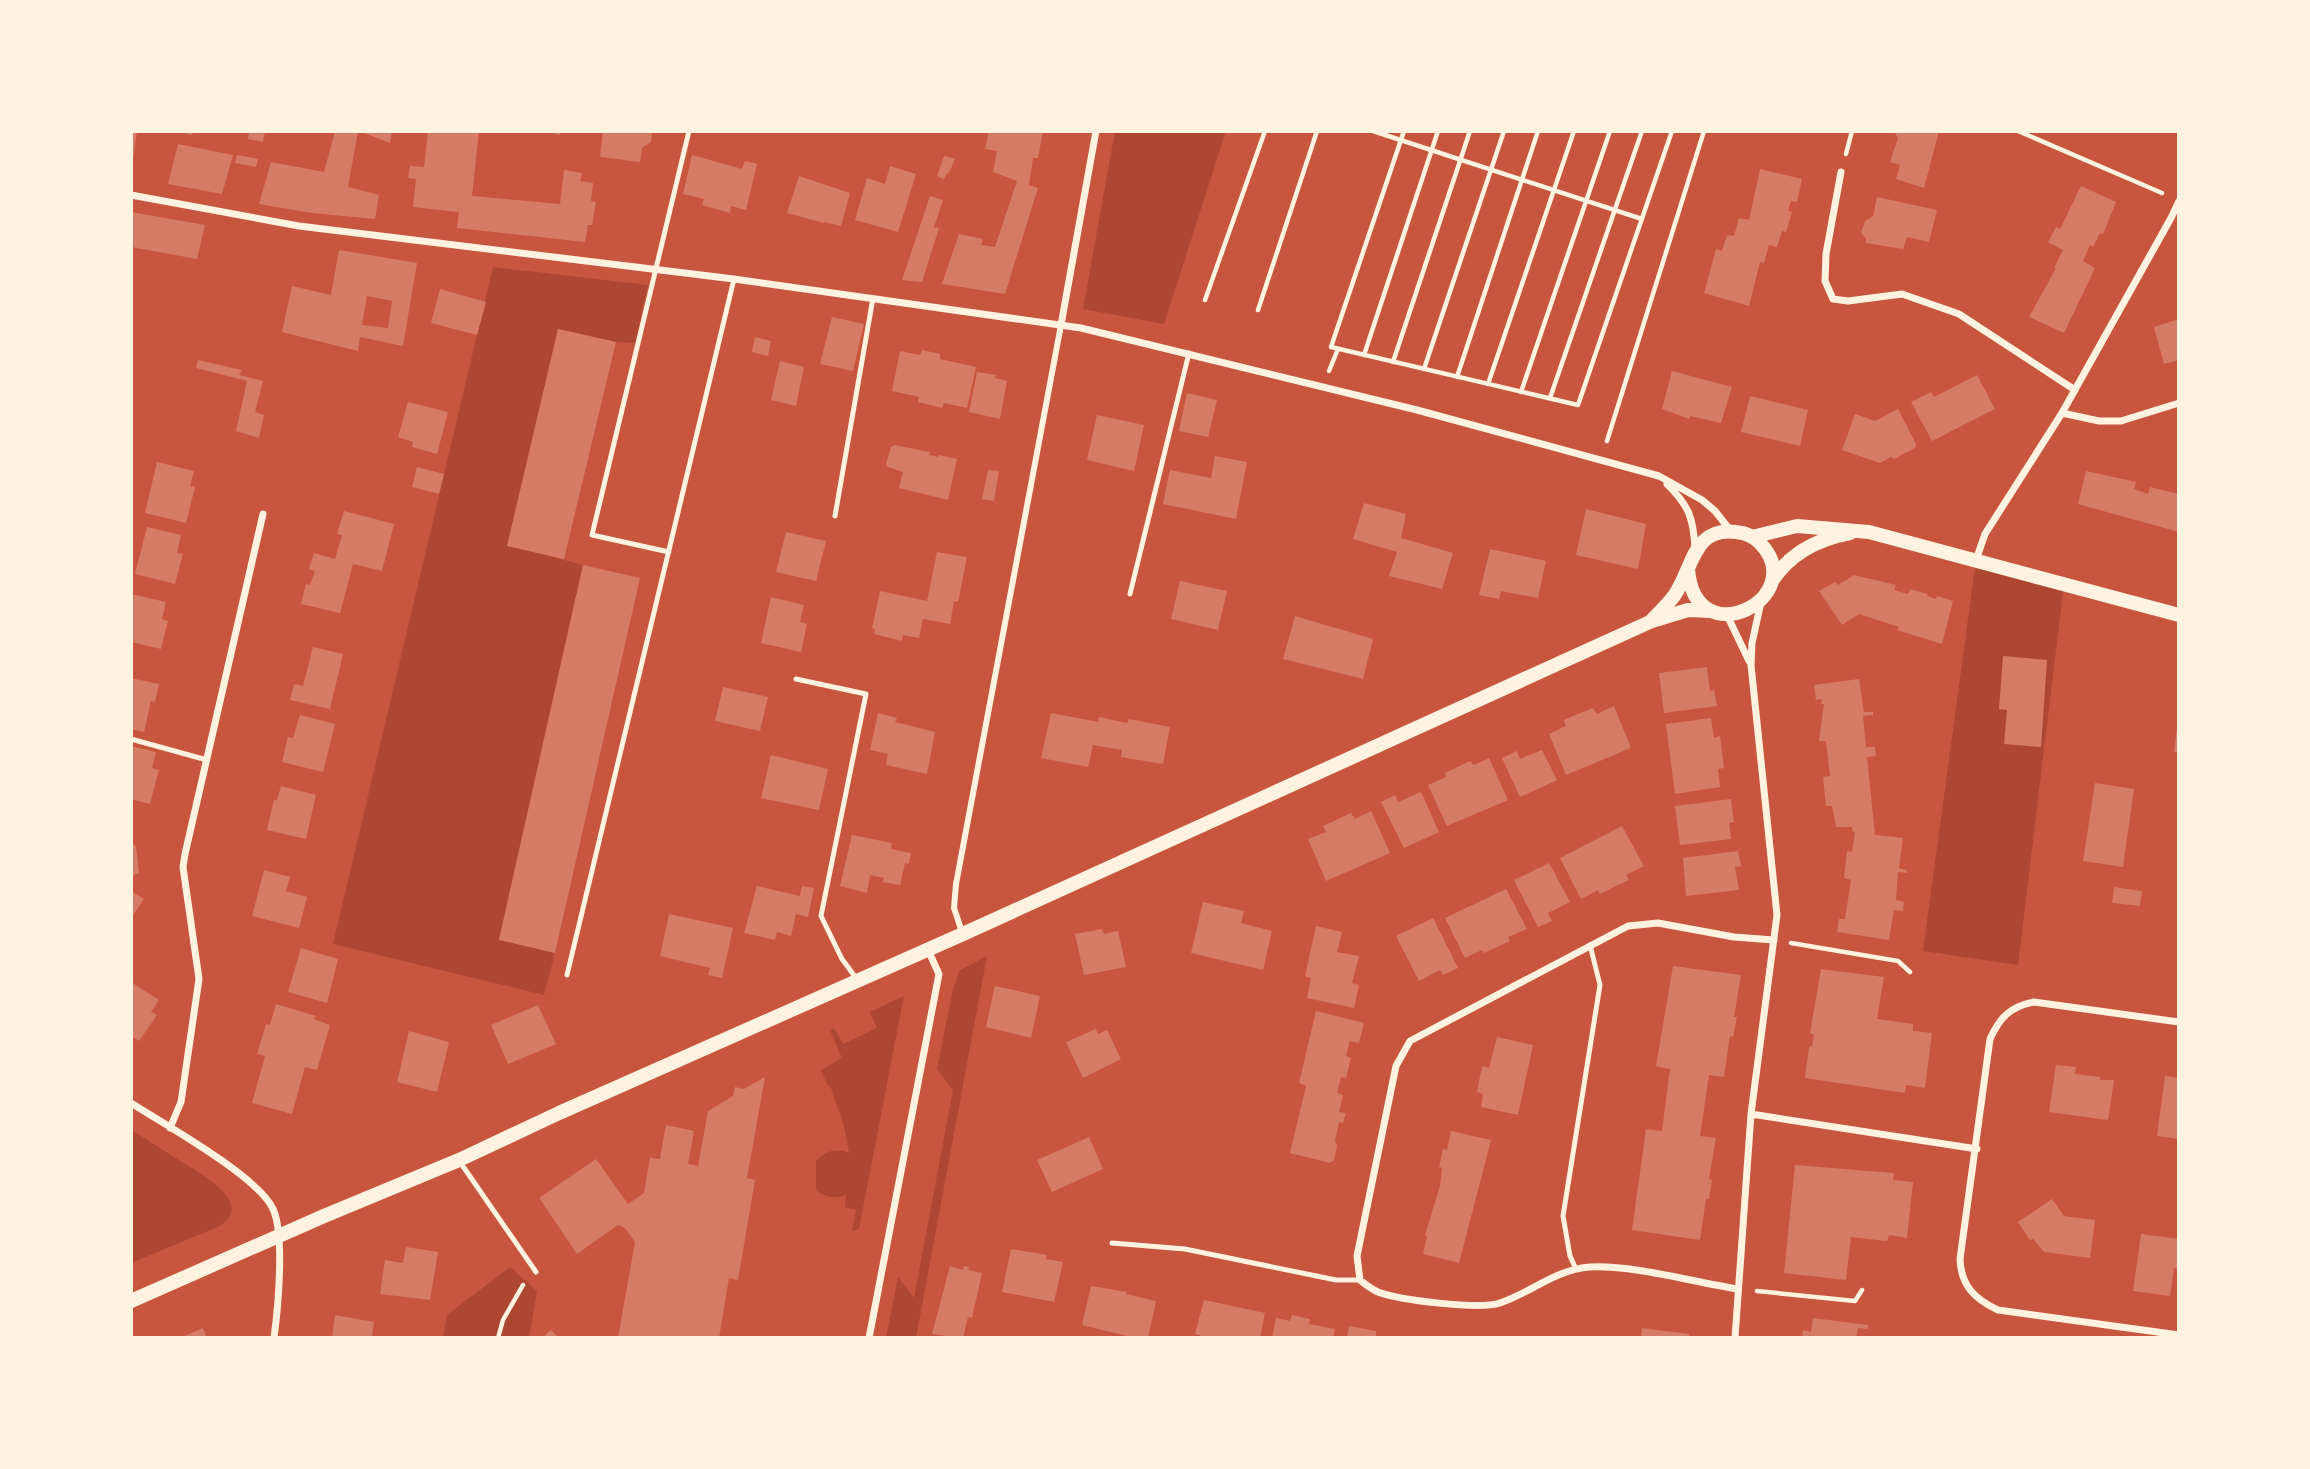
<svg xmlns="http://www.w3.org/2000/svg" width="2310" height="1469" font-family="'Noto Sans',sans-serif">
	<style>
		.green { fill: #ae4732 }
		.building { fill: #d67c66; fill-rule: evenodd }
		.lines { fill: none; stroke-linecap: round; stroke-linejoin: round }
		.path { stroke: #fff3e0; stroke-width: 4.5 }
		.service { stroke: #fff3e0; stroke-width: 5 }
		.pedestrian { stroke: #fff3e0; stroke-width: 6 }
		.minor { stroke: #fff3e0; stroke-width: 7 }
		.secondary { stroke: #fff3e0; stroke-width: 14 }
	</style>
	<rect width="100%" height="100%" fill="#c8553d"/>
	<path class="green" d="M1115,131h111l-62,193 -81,-15z
		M493,267l155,18 -13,58 -19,-1 -58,-13 -50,216 75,20 -84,374 56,14 -11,42 -211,-51z
		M1976,560l88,24 -46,381 -95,-14z
		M987,956l-71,382h-30l12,-61 16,21 39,-208 -16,-21 16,-80 7,-19z
		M904,996l-45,233 -7,2 4,-21 -11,-3 1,-13c-8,6 -23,3 -30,-4v-29c9,-10 21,-14 33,-8l-5,-27 -13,-38 -3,-2 -7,-16 21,-12 -12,-28 4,-2 9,16 34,-16 -7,-16z
		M131,1130c16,10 31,19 46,29 19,12 80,43 43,67l-89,37z
		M510,1267l27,24 -8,47h-86l4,-23z"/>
	<path class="building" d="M131,131h6l-4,28h-2z
		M175,131h18l-1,4z
		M249,131h16l-2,11 -15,-3z
		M335,131h23l-10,56 31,8 -4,24 -63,-6 -53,-9 12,-42 53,10z
		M359,131h33l-2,12z
		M428,131h51l-7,65 88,8 4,-34 18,3 -2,8 13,2 -2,18 5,1 -4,23h-4l-3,17 -128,-14 2,-16 -46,-5 3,-28 -8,-1 2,-12 14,1z
		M543,131h17v4z
		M603,131h49l-1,11 -9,6 -2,14 -40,-5z
		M989,131h54l-5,27h-5l-4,27 9,3 -33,106 -63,-10 17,-50 24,5 -2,6 14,2 22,-66 -24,-9 4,-21 -12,-2z
		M1894,131h45l-15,57 -28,-9 4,-14 -10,-3 8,-24z
		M178,144l55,11 -11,39 -54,-10z
		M237,155l21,4 -2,8 -21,-4z
		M692,155l50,14 3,-8 12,3 -11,46 -15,-4 -1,7 -28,-8 2,-6 -21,-5z
		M944,156l11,3 -6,14h-2l-3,6 -7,-3z
		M890,166l26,8 -18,58 -43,-12 12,-42 18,6z
		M1760,169l42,10 -5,23 -6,-1 -3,10 4,1 -6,20 -4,-1 -5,16 -8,-2 -5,18 -4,-1 -11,44 -45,-13 12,-44 6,2 5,-16 7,1 5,-18 10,2z
		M799,176l51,17 -9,33 -17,-4v1l-37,-10z
		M2081,186l35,16 -13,32 -3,-1 -7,14 -3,-2 -7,16 12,7 -31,65 -35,-16 27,-49h-2l9,-18 -15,-8 8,-15 4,2z
		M930,196l13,4 -9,27 5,1 -17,54 -20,-2z
		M1877,197l60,13 -8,32 -22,-5 -4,12 -37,-6v-4l-5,-6 4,-12 8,-5z
		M131,212l74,13 -8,34 -66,-12z
		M339,250l78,13 -14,83 -43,-9 -2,14 -76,-19 10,-46 39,9zM367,296l25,5 -4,27 -26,-3z
		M440,289l46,13 -9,33 -46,-12z
		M832,317l32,7 -11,47 -33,-7z
		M2179,319v41l-15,4 -10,-37z
		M558,329l58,13 -52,217 -57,-13z
		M755,337l16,4 -3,15 -16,-4z
		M922,350l18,4v5l36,8 -9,41 -23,-5 -2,5 -24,-6 1,-5 -27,-6 8,-40 20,4z
		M198,360l44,10 -3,5 24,6 -8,31 9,3 -5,23 -23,-7 11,-50 -51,-13z
		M780,361l24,6 -8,39 -25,-6z
		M1672,371l60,16 -11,36 -31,-7 -1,3 -27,-10z
		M977,372l19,3 -1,3 12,3 -7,38 -31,-7z
		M1977,375l18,34 -63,32 -21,-39 20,-10 3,5z
		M1187,393l30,7 -9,37 -29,-6z
		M1750,396l58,14 -8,36 -59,-14z
		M408,402l40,10 -11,42 -25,-7 1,-5 -15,-5z
		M1898,409l18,35 -1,4 -21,11 -3,-2 -11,6 -38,-13 13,-36 20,7z
		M1097,415l47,10 -10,46 -47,-11z
		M894,445l36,7 -1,3 9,2 1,-2 18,4 -9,41 -49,-12 4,-16 -15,-5 -2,-3 5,-17z
		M1215,456l32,6 -11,57 -73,-15 7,-34 41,8z
		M157,462l37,9 -4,15 5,1 -9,36 -41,-10z
		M417,467l27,7 -5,20 -27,-7z
		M988,470l11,1 -5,30 -12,-2z
		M2086,471l50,11 -2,7 14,5 2,-7 29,7v38l-101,-28z
		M1364,503l42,11 -5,24 52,15 -11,36 -53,-13 8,-24 -44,-13z
		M1586,509l60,15 -8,45 -62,-14z
		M344,511l50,13 -12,47 -29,-7 -13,49 -39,-9 5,-20 4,1 5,-14 -6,-2 5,-16 21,6 7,-24 -5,-1z
		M147,527l34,8 -4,18 6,1 -8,30 -40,-10z
		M786,532l40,9 -10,40 -40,-9z
		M1490,549l56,12 -8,37 -37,-7 -2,8 -20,-4z
		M937,552l30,5 -9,45 -4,-1 -4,23 -27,-5 -4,19 -16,-3 -1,6 -28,-7 1,-5 -3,-1 8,-37 47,10z
		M583,565l57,13 -85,375 -56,-13z
		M1854,575l42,10 -2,5 14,4 2,-5 18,5 -1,2 9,3 1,-3 16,5 -11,43 -45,-14 2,-3 -40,-13 -17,11 -23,-34 16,-9 3,3z
		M1180,581l47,10 -9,39 -47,-11z
		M131,594l35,8 -4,17 6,2 -7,28 -30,-7z
		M771,597l33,8 -4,17 7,2 -6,28 -40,-9z
		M1295,616l78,23 -10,40 -80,-20z
		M313,647l30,7 -13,55 -40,-9 4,-16 9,2z
		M2003,656l44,4 -6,87 -37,-3 3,-34 -8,-1z
		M1707,667l3,24 4,-1 3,16 -53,7 -5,-40z
		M131,678l28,6 -4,18 -4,-1 -7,31 -13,-3z
		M1859,679l5,33h9v3l-10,1 3,31h9l1,9 -9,1 8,78 28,3 -4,30 8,2v3l-9,-1 -2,28 8,2 -1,9 -9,-1 -5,30 -52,-8 2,-13h6l6,-39 -7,-2 3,-27 5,1 3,-20 -3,-1v-4h-16l-4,-21h-6l-3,-29 7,-1 -4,-35h-7l5,-37h-3l1,-5 -6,1 -2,-15z
		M723,687l45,10 -8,34 -45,-10z
		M1614,706l17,42 -65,27 -17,-41 17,-8 -2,-6 14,-6 15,-6 4,6z
		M878,713l19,5 -2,4 40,10 -8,42 -41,-9 2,-11 -18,-4z
		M1051,713l47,9 1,-5 28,6 2,-4 41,8 -7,37 -42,-7 1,-7 -29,-5 -5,22 -47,-9z
		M300,715l35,9 -12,48 -41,-10 6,-25 5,1z
		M1711,718l3,20 6,-2 4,32 -6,1 2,18 -45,7 -9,-70z
		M2177,728l2,1v23h-5z
		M131,746l25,6 -4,16 7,2 -9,34 -19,-5z
		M1542,750l15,30 -37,17 -18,-39 15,-7 3,8z
		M771,755l57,14 -9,41 -58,-12z
		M1489,758l19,42 -61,26 -19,-41 18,-8 -1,-4 25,-12 4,4z
		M2095,783l39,6 -11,78 -40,-6z
		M281,786l35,9 -10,44 -39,-9 7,-30h3z
		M1421,792l18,40 -35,16 -23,-46 14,-7 3,7z
		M1731,799l3,23 -5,1 2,16 -51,6 -5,-39z
		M1371,811l19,42 -64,28 -18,-42 18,-7 -3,-6 28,-13 4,6z
		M1622,826l22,40 -18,9 3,5 -15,7 -14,7 -2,-4 -17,9 -21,-41z
		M852,835l40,8 -1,6 20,4 -2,11 -4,-1 -5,22 -17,-3 1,-4 -14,-3 -3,18 -27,-7z
		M131,843l5,3 3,27 -5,2 -3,3z
		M1738,851l3,15 -6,1 4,23 -53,6 -3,-38z
		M1549,863l21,39 -22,11 4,8 -14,6 -24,-47z
		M264,870l26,7 -4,14 21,6 -8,31 -47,-12z
		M757,886l43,10 2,-10 12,2 -6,29 -12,-3 -5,22 -14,-4 -2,8 -31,-7z
		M2114,887l28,4 -2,15 -28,-3z
		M1506,889l21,40 -19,8 2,4 -26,12 -2,-3 -17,8 -20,-40z
		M131,891l13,8 -11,16 -2,-2z
		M1203,902l41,9 -3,12 31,8 -9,39 -72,-17z
		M669,914l64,14 -11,50 -14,-3 2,-7 -50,-12z
		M1433,918l25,50 -15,7 -3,-5 -21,11 -23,-45z
		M1316,926l26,6 -5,20 22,4 -7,27 7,2 -5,23 -47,-10 4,-20 -6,-2z
		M1102,929l2,5 14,-3 8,36 -42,8 -9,-41z
		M301,948l37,11 -11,44 -39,-11z
		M1673,966l68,9 -7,42h3l-4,20 -3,-1 -6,41 -15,-2 -9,61 16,2 -7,41 3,1 -3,19h-3l-6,41 -68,-10 14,-101 16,2 8,-62 -14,-3z
		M1821,969l63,8 -7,42 36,5v7l19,2 -7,55 -19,-3 -1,8 -100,-15 4,-31 3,-1 2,-11 -4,-2z
		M131,982l28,18 -8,12 6,3 -18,26 -8,-5z
		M995,986l45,10 -9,42 -45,-11z
		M276,1004l40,12 -2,3 16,6 -13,45 -12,-3 -13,47 -40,-11 13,-47 -8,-2 9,-30 4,1z
		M538,1005l18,39 -48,20 -17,-39z
		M1316,1011l48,12 -5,20 -9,-2 -4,15 5,2 -5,20 -5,-1 -4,16 6,2 -4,17 7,1 -3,10 -4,-1 -4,19 2,5 -3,14 -4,3 -40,-10 16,-67 -7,-3z
		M1096,1029l2,5 9,-4 14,29 -38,19 -17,-36z
		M409,1031l40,11 -12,50 -40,-10z
		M1497,1037l36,8 -15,70 -37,-8 2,-13 -6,-2 3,-16 3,-10 6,2z
		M2056,1065l20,2 -1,7 25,3v3h14l-6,40 -59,-8z
		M2165,1076l14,2v61l-22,-3z
		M765,1077l-18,101 8,2 -17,100 -9,-2 -10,60h-101l17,-96 -10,-14 -7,-3 -41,29 -38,-56 57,-39 32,45 16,-11 6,-35 10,1 6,-34 28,6 -6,33 10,2 10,-55 25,-15 2,-9 9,2z
		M1451,1131l40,9 -32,123 -36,-9 4,-18 -2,-1 15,-49 2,-18 -3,-1 4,-18 4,1z
		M1089,1137l14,32 -51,23 -15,-32z
		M1795,1165l99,8 -1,7 20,2 -6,56 -18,-3 -2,6 -36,-4 -5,43 -62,-7z
		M2052,1199l12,17 31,4 -5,38 -46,-6 -11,-13 -3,1 -12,-18z
		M2141,1234l38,5v30l-5,-1 -4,28 -37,-5z
		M406,1247l32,5 -8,48 -50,-6 5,-34 18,3z
		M1011,1249l36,6 -1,4 17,3 -9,40 -52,-10z
		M950,1266l13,4 1,-4 5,1 -1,3 14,3 -10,45 -4,-1 -5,21 -31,-4z
		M1091,1286l36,6 -1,2 30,7 -8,37h-13l-53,-13z
		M1204,1300l61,13 -5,25h-51l-14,-4z
		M335,1315l39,7 -2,16h-40z
		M1292,1315l18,4 -1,5 26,5 -2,9h-61l4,-20 14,3z
		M1813,1318l55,7v4l-10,-1 -2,10h-54l1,-8 8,2z
		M1349,1326l27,5v7h-29z
		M203,1328l4,10h-27z
		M1642,1328l47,6v4h-48z
		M551,1330l8,8h-17z"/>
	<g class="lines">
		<path class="path" d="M1373,131l269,88
			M1404,131l-73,216 247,58 94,-274
			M2018,131l144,62
			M1846,154l6,-23
			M1205,300l60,-169
			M1258,310l59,-179
			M1364,355l74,-224
			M1393,362l77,-231
			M1424,369l80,-238
			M1329,371l9,-22
			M1457,377l81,-246
			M1488,384l86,-253
			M1521,392l89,-261
			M1550,398l92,-267
			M1607,441l97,-310
			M1791,943l107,18 12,11
			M1757,1291l98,10 7,-11
			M498,1338l5,-18 20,-35"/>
		<path class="service" d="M835,516l38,-218
			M669,552l-77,-17 97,-404
			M1130,594l59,-241
			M796,679l70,15 -45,222 21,43 14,19
			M131,739l76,21
			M567,975l167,-696
			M460,1162l76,110
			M1112,1243l73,6 151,31h24
			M1576,1269l-6,-13 -7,-40 37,-231 -10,-40"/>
		<path class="pedestrian" d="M962,932l-8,-24 2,-24 105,-559"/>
		<path class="minor" d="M1841,172l-15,82 -1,27 8,18 15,2 54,-7 57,20 116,76
			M131,195l168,31 435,53 347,49 336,82 242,66 43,24 13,11 15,19
			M1061,325l35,-194
			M2062,413l37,8h22l58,-18
			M1667,484c22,22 26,33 28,63
			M1976,560l9,-26 77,-121 109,-195 8,-17
			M1727,615l22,46
			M2179,1022l-145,-20c-24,5 -34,15 -44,37l-30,220c1,26 14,40 38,51l181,25
			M131,1103c33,21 128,74 142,106 12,26 5,99 1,129
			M1751,1114l226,35
			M170,1128l11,-26 18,-123 -16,-112 2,-13 78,-340
			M1738,1289c-45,-7 -104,-24 -148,-22 -33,2 -60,26 -90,36 -21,7 -101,-3 -122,-11 -7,-3 -12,-7 -18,-12l-3,-24 39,-190 14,-25 218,-115 30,-3 76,14 40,3
			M869,1338l70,-364 -11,-24
			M1735,1338l16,-224 26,-199 -26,-250 1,-22 9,-41"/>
		<path class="secondary" d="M1752,537l45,-11 72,6 310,83
			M1772,581c18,-28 46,-42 78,-48
			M1652,620c8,-8 16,-16 22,-24 19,-26 18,-70 62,-64 9,1 18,4 24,11 52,54 -65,115 -72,26
			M131,1301l193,-85 135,-56 100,-47 404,-179 689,-313 36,-11 23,1"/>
	</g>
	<rect width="2310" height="1469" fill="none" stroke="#fff3e0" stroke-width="266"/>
</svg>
